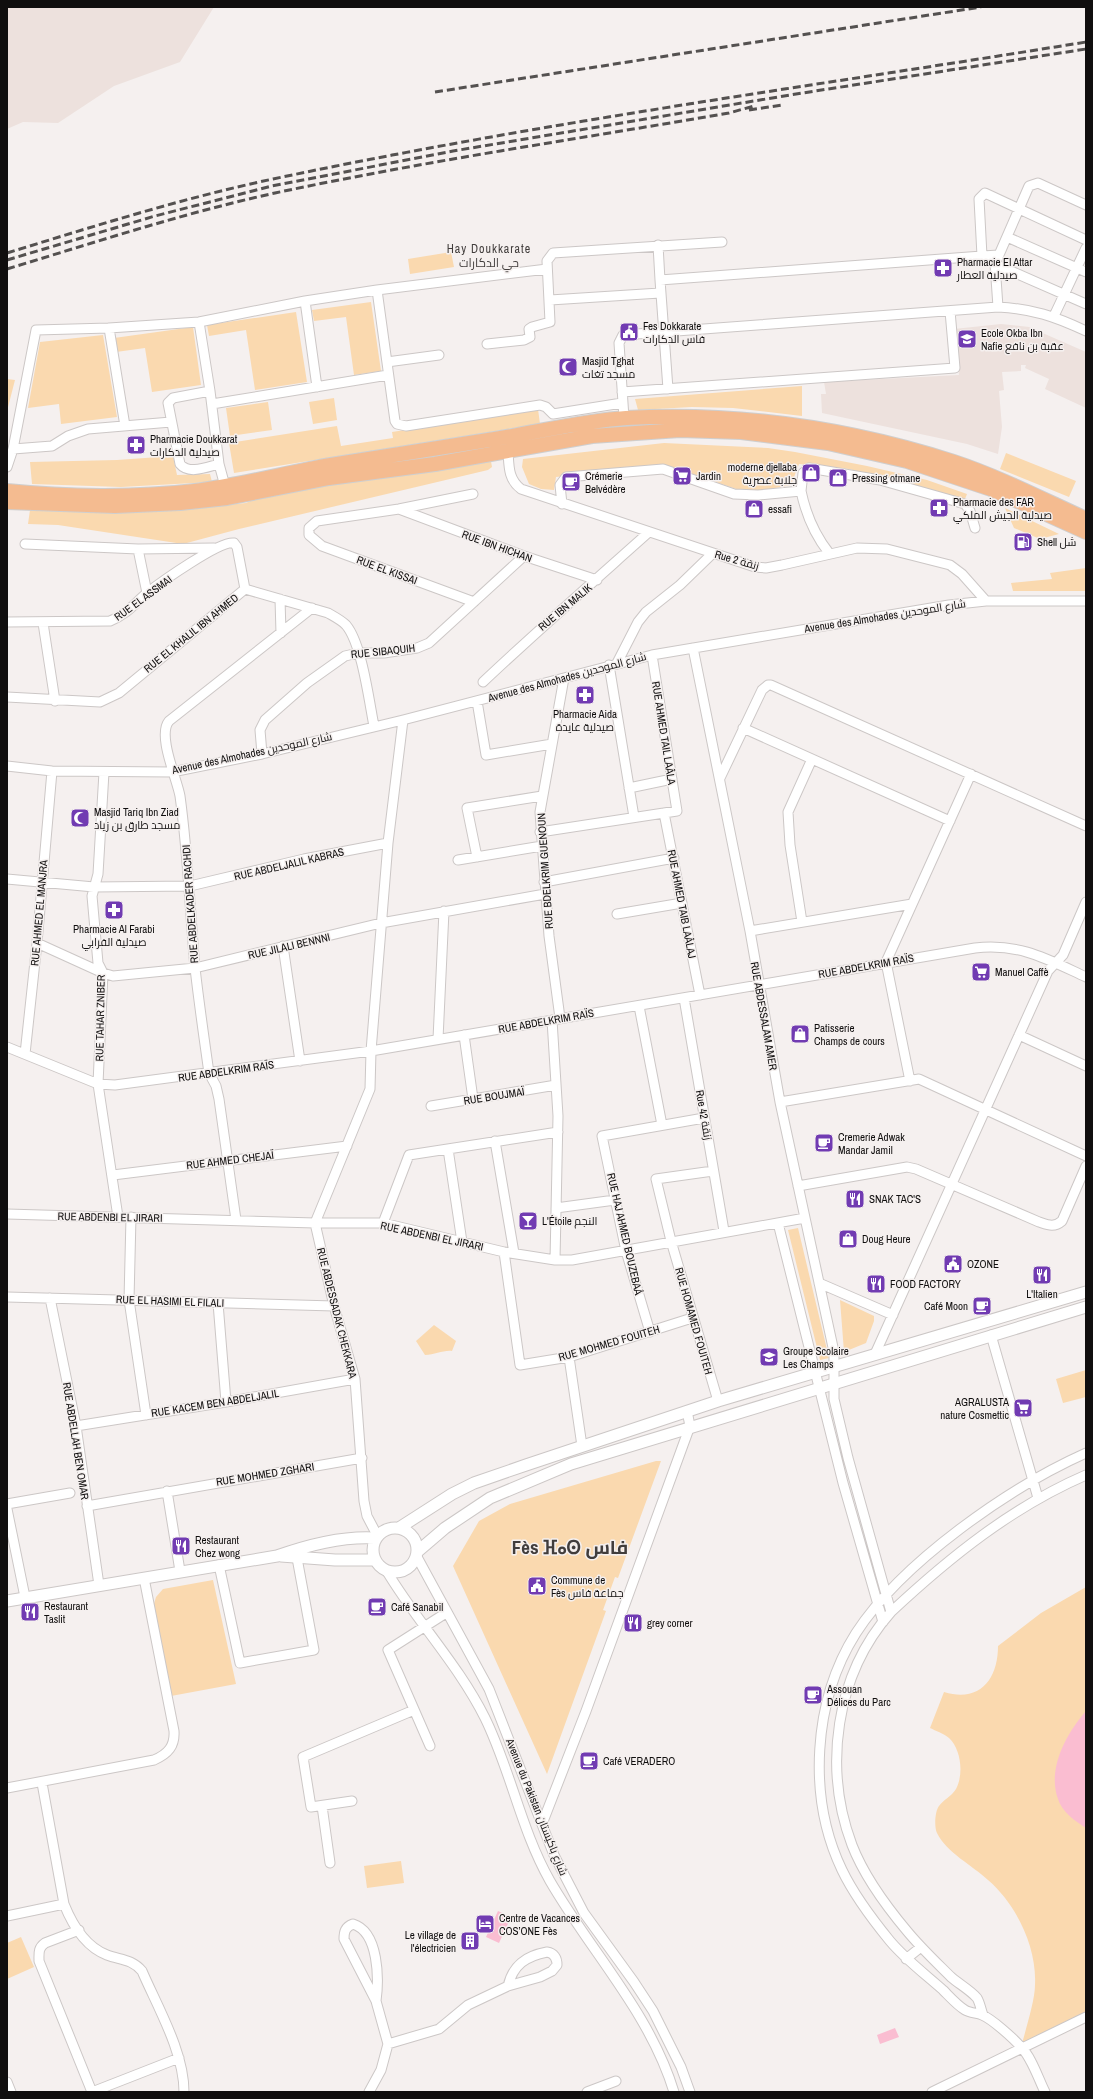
<svg xmlns="http://www.w3.org/2000/svg" width="1093" height="2099" font-family="'Archivo Narrow',Cairo,'Noto Sans Tifinagh',sans-serif">
	<style>
		.built { fill: #ede1dd }
		.green { fill: #fad9af }
		.water { fill: #fabdd1 }
		.lines { fill: none; stroke-linecap: round; stroke-linejoin: round }
		.minor-casing { stroke: #ccc7c6; stroke-width: 11 }
		.tertiary-casing { stroke: #ccc7c6; stroke-width: 13 }
		.primary-casing { stroke: #cfcfcf; stroke-width: 16 }
		.minor { stroke: #fff; stroke-width: 9 }
		.tertiary { stroke: #fff; stroke-width: 11 }
		.primary { stroke: #f4bb90; stroke-width: 14 }
		.rail { stroke: #545150; stroke-width: 3; stroke-dasharray: 8 4; stroke-linecap: butt }
		.labels { text-anchor: middle; dominant-baseline: central; stroke-width: 3; stroke-linejoin: round; paint-order: stroke }
		.poi-label { font-size: 11px; fill: #100e0e; stroke: #f5f0ef; text-anchor: start }
		.street-label { font-size: 11px; fill: #100e0e; stroke: #f5f0ef }
		.neighbourhood-label { font-size: 12px; letter-spacing: 1px; fill: #413d3c; stroke: #f5f0ef }
		.town-label { font-size: 19px; font-weight: bold; fill: #413d3c; stroke: #f5f0ef }
	</style>
	<rect width="100%" height="100%" fill="#f5f0ef"/>
	<path class="built" d="M7,7h207l-34,55 -66,24 -56,37 -35,-1 -16,7z
		M1001,324l28,3 57,25v56l-41,-19 4,-10 -24,-11 1,-3h-5v6l-19,1 2,18 -5,1 3,36 -4,27 -31,-10 -145,-31 -1,-19h5l-2,-12 135,-7 -5,-46z"/>
	<path class="green" d="M451,252l3,15 -44,7 -2,-15z
		M371,302l10,69 -27,4 -8,-58 -32,4 -2,-11z
		M296,312l11,70 -52,8 -9,-60 -37,6 -2,-11z
		M193,327l8,58 -49,7 -7,-44 -29,4 -2,-14z
		M103,335l14,82 -56,7 -2,-20 -31,4 12,-66z
		M7,379l8,1 -8,31z
		M802,386v30l-69,-8 -41,-1 -54,3 -3,-11z
		M334,398l3,22 -24,4 -4,-22z
		M268,402l4,28 -42,6 -4,-28z
		M538,409l2,15 -306,49 -5,-30 108,-17 4,20 52,-8 -1,-6z
		M664,443l104,5 27,4 72,14 60,14 40,14 -2,5 -116,-30 -50,-5 -8,21 -43,8 -82,-28 -110,12 -2,13 -13,-1 -12,-5 -7,-17 1,-8z
		M1006,453l70,28 -7,16 -69,-28z
		M173,456l4,19 33,-1 2,8 -91,5 -89,-3 -2,-22 87,-2z
		M490,456l2,11 -4,3 -249,59 -56,15 -125,-19 -30,-1 3,-21 174,4 41,-4 29,-13z
		M1005,508l54,26 -19,5 -26,-11z
		M1086,568v23h-73l-2,-8 41,-4 -2,-6z
		M798,1228l31,130 -9,2 -32,-130z
		M840,1300l34,16v5l-8,22 -22,9z
		M434,1325l22,16 -4,10c-9,-1 -17,4 -27,4l-9,-14z
		M1086,1370v27l-23,6 -7,-24z
		M656,1461h5l-43,117 -3,-1 -12,33 3,1 -59,163 -94,-208 26,-45 31,-17z
		M213,1580l23,104 -65,12 -18,-89 3,-10 7,-8z
		M1086,1587v426l-64,31c4,-16 13,-44 13,-59 2,-38 -19,-81 -47,-105 -16,-15 -41,-27 -51,-47 -3,-6 -2,-22 2,-27 4,-6 12,-9 17,-17 8,-15 5,-40 -7,-51 -6,-5 -13,-7 -19,-10l14,-36c36,11 54,-13 54,-46l43,-33z
		M401,1861l3,22 -37,5 -3,-22z
		M21,1937l13,30 -27,12v-36z"/>
	<path class="water" d="M1086,1711v117c-11,-7 -24,-16 -28,-29 -11,-30 8,-65 28,-88z
		M498,1911l13,6 -12,26 -13,-6z
		M895,2028l4,9 -19,7 -3,-9z"/>
	<g class="lines">
		<g class="minor-casing">
			<path id="minor" d="M1007,237l79,35
				M658,245l2,35
				M999,255l-17,1 -3,-57 6,-6 101,47
				M994,259l1,5 91,40
				M377,290l18,131 2,3 9,2 134,-21 6,2 7,7 69,-11
				M550,300l110,-7
				M305,301l12,86
				M998,307l-3,-43 34,-78 9,-3 48,22
				M1054,316l32,-68
				M199,322l11,69 9,73 6,22
				M109,328l16,98
				M487,344l37,-4 6,-3 -1,-8 3,-2 18,-5 -3,-61 6,-8 169,-11
				M387,362l52,-7
				M668,389l-8,-109 322,-24
				M210,391l-37,7 -5,5 12,61c9,11 27,3 39,0
				M622,392l333,-24 -5,-57
				M212,404l176,-29
				M624,418l-5,-75 4,-8 375,-28c35,2 56,9 88,24
				M13,449l39,-3 16,-10 20,-7 83,-7
				M508,451c1,15 0,28 13,38l234,78 11,1 16,-3 75,-17 30,1 63,16 12,9 24,27
				M7,467l6,-18 23,-119 73,-2 90,-6 106,-21 72,-11 170,-21
				M801,491l2,-18 6,-5 71,12 85,24 5,7 5,17
				M473,494l-74,15 -82,12 -8,7v7l13,11 152,56
				M562,504l-2,-19 6,-8 97,-8 71,25 24,1 43,-4c5,24 13,43 28,62
				M399,509l125,47 73,24
				M25,544l113,5 76,-1
				M138,549l9,44
				M245,589l83,24c7,4 13,7 18,12 16,19 23,76 28,101
				M280,599l1,34
				M7,622l103,-1c16,-6 24,-17 37,-28 13,-10 73,-53 87,-50l3,4 8,42
				M43,623l12,78
				M693,648l57,283 30,171 54,250v47l14,59 43,154
				M617,663l21,-41 8,-10 34,-27 33,-32
				M609,665l25,152
				M483,682c54,-51 110,-100 166,-150
				M7,697l93,5 19,-9 126,-104
				M477,701l9,54 66,-11
				M743,728l207,93
				M262,754l-2,-24 5,-10 42,-37 38,-27 13,-3h26l33,-5 12,-5 95,-87
				M7,766l45,5 120,1 90,-18 141,-34 249,-65 297,-50 37,-4h100
				M104,772l-6,102 -6,22 6,67 5,10 -5,111 20,133
				M720,778l42,-88 6,-5h3l315,141
				M629,788l43,-9
				M664,813l36,182
				M540,832l137,-21 -25,-156
				M477,857l-10,-49 75,-12
				M458,860l84,-14
				M7,879l87,8 96,-1 114,-27 84,-16
				M544,882l130,-24
				M617,914l65,-11
				M802,922l-12,-77 -2,-33 24,-53
				M750,931l162,-27
				M37,943l66,30 10,3 82,-8 186,-45 164,-29
				M283,946l17,115
				M684,998l40,233
				M639,1006l23,119
				M560,1018l-11,-82 -9,-124 24,-134
				M552,1020l6,96 -3,144
				M464,1035l9,64
				M1019,1035l67,31
				M438,1039l6,-128
				M7,1047l91,37 17,1 256,-34 604,-103c45,-5 72,11 111,29
				M25,1054l12,-111 15,-172
				M910,1081l-24,-119 85,-188
				M780,1102l139,-23 167,77
				M431,1106l125,-21
				M495,1141l19,112
				M448,1149l14,93
				M713,1171l-57,8 15,62 47,160
				M113,1175l234,-29
				M798,1186l109,-19 9,2 123,53c9,3 15,6 23,-1l24,-55
				M556,1208l59,-8
				M7,1214l308,9h68l121,29 51,8h17l233,-42
				M131,1217l-2,83 17,115
				M236,1220l-17,-121 -3,-13 -7,-13c-5,-35 -10,-70 -14,-105 -5,-57 -7,-114 -15,-172 -3,-17 -23,-61 -11,-75l143,-113
				M383,1223l26,-68 149,-23
				M778,1223l65,260 40,139
				M504,1252l16,113 49,-8 123,-39
				M819,1283l74,32
				M7,1297l327,9
				M50,1298l26,128 23,159
				M218,1303l8,99
				M650,1332l-24,-81 -24,-115 102,-18
				M991,1335l47,163
				M875,1354l173,-383 15,-16 23,-53
				M569,1357l13,89
				M76,1426l150,-24 129,-23
				M167,1491l13,80
				M7,1504l63,-11
				M87,1506l275,-48
				M7,1509l18,88
				M377,1535l-10,-19 -3,-15 -9,-122 -21,-73 -19,-83 55,-134 1,-38 17,-208 15,-123
				M417,1557l72,132 65,166 16,31 14,27 50,69 19,29 28,56 9,25
				M219,1565l21,98 74,-13 -17,-92
				M386,1570c31,52 72,94 99,148 26,53 36,112 65,163 41,71 100,132 124,211
				M430,1746l-42,-96 58,-37
				M42,1783l22,121c8,20 22,43 43,51 13,5 25,4 35,16 16,37 42,81 42,121
				M7,1788l147,-28c14,-6 21,-14 20,-29l-30,-153
				M352,1801l-41,6 -8,-50 111,-47
				M322,1806l8,57
				M542,1824l44,-113 104,-285 -3,-15
				M7,1916l57,-12
				M79,1930l-34,13c-7,5 -6,10 -6,18l53,131 87,-34
				M906,1959l15,-12
				M983,2015c-2,-5 -3,-12 -6,-17 -7,-8 -18,-14 -26,-21 -15,-15 -30,-29 -44,-46 -21,-25 -43,-55 -55,-86 -29,-77 -17,-170 39,-233 59,-55 121,-105 195,-137
				M388,2044l51,-15 29,-24 40,-19 32,-9 12,-6 5,-6c0,-7 -3,-12 -10,-13 -21,4 -34,13 -39,34
				M7,2082l4,10
				M369,2092l12,-22 7,-26 -12,-43 -32,-62c0,-7 1,-12 9,-15 26,8 26,55 23,77
				M587,2092l29,-11
				M932,2092l154,-75
				M1045,2092c-7,-14 -13,-34 -24,-45 -8,-9 -29,-28 -39,-32 -5,-2 -12,-2 -17,-5 -8,-5 -15,-13 -22,-20 -18,-16 -38,-31 -53,-49 -18,-22 -36,-46 -48,-71 -35,-73 -29,-169 14,-237 46,-71 154,-146 230,-180"/>
		</g>
		<g class="tertiary-casing">
			<path id="tertiary" d="M373 1550a22 22 0 1 1 44 0a22 22 0 1 1-44 0Z
				M399,1528l53,-34 22,-11 52,-18 192,-64 368,-109
				M417,1552l28,-24 45,-30 81,-34 515,-157
				M281,1556l54,4h40
				M7,1601l270,-45c31,-11 65,-20 98,-18"/>
		</g>
		<g class="primary-casing">
			<path id="primary" d="M7,491c59,6 129,7 188,0 46,-6 91,-18 136,-26 55,-9 109,-17 164,-26 44,-7 87,-18 131,-21 111,-6 222,10 328,44 45,15 88,37 132,57
				M7,502l108,4 65,-3 47,-5 102,-20 106,-14 157,-28 88,-6 61,2 87,11 79,18 84,28 95,43"/>
		</g>
		<use href="#minor" class="minor"/>
		<use href="#tertiary" class="tertiary"/>
		<use href="#primary" class="primary"/>
		<path class="rail" d="M435,92l546,-85
			M749,110l34,-5
			M7,253c88,-27 176,-55 266,-74 269,-57 542,-93 813,-137
			M7,260l148,-44 117,-30 181,-35 343,-57 290,-45
			M7,269c89,-27 177,-56 268,-76 150,-32 303,-54 454,-80l25,-7"/>
	</g>
	<defs>
		<g id="pharmacy-square" transform="scale(1)"><rect x="-9" y="-9" width="18" height="18" rx="4" fill="#713bb2" stroke="#f5f0ef"/><path d="M-2-6h4v4h4v4h-4v4h-4v-4h-4v-4h4Z" fill="#fff"/></g>
		<g id="civic-square" transform="scale(1)"><rect x="-9" y="-9" width="18" height="18" rx="4" fill="#713bb2" stroke="#f5f0ef"/><path d="M-.6-6.5H3V-4.5H.6V-3L4-1V1h2V6H-6V1h2V-1L-.6-3ZM-1.2 2.5V6h2.4V2.5Z" fill="#fff"/></g>
		<g id="school-square" transform="scale(1)"><rect x="-9" y="-9" width="18" height="18" rx="4" fill="#713bb2" stroke="#f5f0ef"/><path d="M0-5L7-2L0 1L-7-2ZM-4 1L0 2.5L4 1V4Q0 6-4 4Z" fill="#fff"/></g>
		<g id="mosque-square" transform="scale(1)"><rect x="-9" y="-9" width="18" height="18" rx="4" fill="#713bb2" stroke="#f5f0ef"/><path d="M3.5-4.9A6 6 0 1 0 3.5 4.9A5 5 0 1 1 3.5-4.9Z" fill="#fff"/></g>
		<g id="shop-square" transform="scale(1)"><rect x="-9" y="-9" width="18" height="18" rx="4" fill="#713bb2" stroke="#f5f0ef"/><path d="M-5-2.5h2.3a2.7 3.5 0 0 1 5.4 0H5L5.5 6h-11ZM-1.5-2.5h3a1.5 2.3 0 0 0-3 0Z" fill="#fff"/></g>
		<g id="supermarket-square" transform="scale(1)"><rect x="-9" y="-9" width="18" height="18" rx="4" fill="#713bb2" stroke="#f5f0ef"/><path d="M-6-5.5h2.5l.6 2H6L4.5 2H-2.5L-4.4-4H-6ZM-1.5 3.2a1.3 1.3 0 1 0 .1 0ZM3 3.2a1.3 1.3 0 1 0 .1 0Z" fill="#fff"/></g>
		<g id="cafe-square" transform="scale(1)"><rect x="-9" y="-9" width="18" height="18" rx="4" fill="#713bb2" stroke="#f5f0ef"/><path d="M-5.5-4.5H6V0H3Q3 3.5 0 3.5H-2.5Q-5.5 3.5-5.5 0ZM3-3.2v2h1.7v-2ZM-6 4.5H4V6H-6Z" fill="#fff"/></g>
		<g id="fuel-square" transform="scale(1)"><rect x="-9" y="-9" width="18" height="18" rx="4" fill="#713bb2" stroke="#f5f0ef"/><path d="M-5.5-6h7V0h2V4h1.3V-2.5L3-4.5l.8-.8L6-3V5H2.5V1h-1V6h-7ZM-4.2-4.7v3.2H.2V-4.7Z" fill="#fff"/></g>
		<g id="restaurant-square" transform="scale(1)"><rect x="-9" y="-9" width="18" height="18" rx="4" fill="#713bb2" stroke="#f5f0ef"/><path d="M-5-6h1v4h1v-4h1v4h1v-4h1v5L-1.5 .5V6h-2V.5L-5-1ZM5-6V6H3V1.5H1.5Q1.5-4 5-6Z" fill="#fff"/></g>
		<g id="bar-square" transform="scale(1)"><rect x="-9" y="-9" width="18" height="18" rx="4" fill="#713bb2" stroke="#f5f0ef"/><path d="M-6-5H6L.8 .8V4.5H3.5V6h-7V4.5H-.8V.8Z" fill="#fff"/></g>
		<g id="hotel-square" transform="scale(1)"><rect x="-9" y="-9" width="18" height="18" rx="4" fill="#713bb2" stroke="#f5f0ef"/><path d="M-6-4.5h1.5V1H6V5H4.5V3h-9V5H-6ZM-4 0a1.8 1.8 0 1 1 3.6 0ZM.5 0V-2.5h3Q6-2.5 6 0Z" fill="#fff"/></g>
		<g id="building-square" transform="scale(1)"><rect x="-9" y="-9" width="18" height="18" rx="4" fill="#713bb2" stroke="#f5f0ef"/><path d="M-4-6H4V6H1V3H-1V6H-4ZM-2.5-4.3h1.7v1.8h-1.7ZM.8-4.3h1.7v1.8H.8ZM-2.5-1h1.7V.8h-1.7ZM.8-1h1.7V.8H.8Z" fill="#fff"/></g>
	</defs>
	<g fill-rule="evenodd">
		<use href="#pharmacy-square" x="943" y="268"/>
		<use href="#civic-square" x="629" y="332"/>
		<use href="#school-square" x="967" y="339"/>
		<use href="#mosque-square" x="568" y="367"/>
		<use href="#pharmacy-square" x="136" y="445"/>
		<use href="#shop-square" x="811" y="473"/>
		<use href="#supermarket-square" x="682" y="476"/>
		<use href="#shop-square" x="838" y="478"/>
		<use href="#cafe-square" x="571" y="482"/>
		<use href="#pharmacy-square" x="939" y="508"/>
		<use href="#shop-square" x="754" y="509"/>
		<use href="#fuel-square" x="1023" y="542"/>
		<use href="#pharmacy-square" x="585" y="695"/>
		<use href="#mosque-square" x="80" y="818"/>
		<use href="#pharmacy-square" x="114" y="910"/>
		<use href="#supermarket-square" x="981" y="972"/>
		<use href="#shop-square" x="800" y="1034"/>
		<use href="#cafe-square" x="824" y="1143"/>
		<use href="#restaurant-square" x="855" y="1199"/>
		<use href="#bar-square" x="528" y="1221"/>
		<use href="#shop-square" x="848" y="1239"/>
		<use href="#civic-square" x="953" y="1264"/>
		<use href="#restaurant-square" x="1042" y="1275"/>
		<use href="#restaurant-square" x="876" y="1284"/>
		<use href="#cafe-square" x="982" y="1306"/>
		<use href="#school-square" x="769" y="1357"/>
		<use href="#supermarket-square" x="1023" y="1408"/>
		<use href="#restaurant-square" x="181" y="1546"/>
		<use href="#civic-square" x="537" y="1586"/>
		<use href="#cafe-square" x="377" y="1607"/>
		<use href="#restaurant-square" x="30" y="1612"/>
		<use href="#restaurant-square" x="633" y="1623"/>
		<use href="#cafe-square" x="813" y="1695"/>
		<use href="#cafe-square" x="589" y="1761"/>
		<use href="#hotel-square" x="485" y="1924"/>
		<use href="#building-square" x="470" y="1941"/>
	</g>
	<g class="labels">
		<g class="poi-label">
			<text x="957" y="262">Pharmacie El Attar<tspan x="957" dy="13">صيدلية العطار</tspan></text>
			<text x="643" y="326">Fes Dokkarate<tspan x="643" dy="13">فاس الدكارات</tspan></text>
			<text x="981" y="333">Ecole Okba Ibn<tspan x="981" dy="13">Nafie عقبة بن نافع</tspan></text>
			<text x="582" y="361">Masjid Tghat<tspan x="582" dy="13">مسجد تغات</tspan></text>
			<text x="150" y="439">Pharmacie Doukkarat<tspan x="150" dy="13">صيدلية الدكارات</tspan></text>
			<text x="797" y="467" text-anchor="end">moderne djellaba<tspan x="797" dy="13">جلابة عصرية</tspan></text>
			<text x="585" y="476">Crémerie<tspan x="585" dy="13">Belvédère</tspan></text>
			<text x="696" y="476">Jardin</text>
			<text x="852" y="478">Pressing otmane</text>
			<text x="953" y="502">Pharmacie des FAR<tspan x="953" dy="13">صيدلية الجيش الملكي</tspan></text>
			<text x="768" y="509">essafi</text>
			<text x="1037" y="542">Shell شل</text>
			<text x="585" y="714" text-anchor="middle">Pharmacie Aida<tspan x="585" dy="13">صيدلية عايدة</tspan></text>
			<text x="94" y="812">Masjid Tariq Ibn Ziad<tspan x="94" dy="13">مسجد طارق بن زياد</tspan></text>
			<text x="114" y="929" text-anchor="middle">Pharmacie Al Farabi<tspan x="114" dy="13">صيدلية الفرابي</tspan></text>
			<text x="995" y="972">Manuel Caffè</text>
			<text x="814" y="1028">Patisserie<tspan x="814" dy="13">Champs de cours</tspan></text>
			<text x="838" y="1137">Cremerie Adwak<tspan x="838" dy="13">Mandar Jamil</tspan></text>
			<text x="869" y="1199">SNAK TAC'S</text>
			<text x="542" y="1221">L'Étoile النجم</text>
			<text x="862" y="1239">Doug Heure</text>
			<text x="967" y="1264">OZONE</text>
			<text x="890" y="1284">FOOD FACTORY</text>
			<text x="1042" y="1294" text-anchor="middle">L'Italien</text>
			<text x="968" y="1306" text-anchor="end">Café Moon</text>
			<text x="783" y="1351">Groupe Scolaire<tspan x="783" dy="13">Les Champs</tspan></text>
			<text x="1009" y="1402" text-anchor="end">AGRALUSTA<tspan x="1009" dy="13">nature Cosmettic</tspan></text>
			<text x="195" y="1540">Restaurant<tspan x="195" dy="13">Chez wong</tspan></text>
			<text x="551" y="1580">Commune de<tspan x="551" dy="13">Fès جماعة فاس</tspan></text>
			<text x="44" y="1606">Restaurant<tspan x="44" dy="13">Taslit</tspan></text>
			<text x="391" y="1607">Café Sanabil</text>
			<text x="647" y="1623">grey corner</text>
			<text x="827" y="1689">Assouan<tspan x="827" dy="13">Délices du Parc</tspan></text>
			<text x="603" y="1761">Café VERADERO</text>
			<text x="499" y="1918">Centre de Vacances<tspan x="499" dy="13">COS’ONE Fès</tspan></text>
			<text x="456" y="1935" text-anchor="end">Le village de<tspan x="456" dy="13">l'électricien</tspan></text>
		</g>
		<g class="street-label">
			<text transform="translate(497 546) rotate(20)">RUE IBN HICHAN</text>
			<text transform="translate(737 560) rotate(16)">Rue 2 زنقة</text>
			<text transform="translate(387 570) rotate(20)">RUE EL KISSAI</text>
			<text transform="translate(143 598) rotate(-36)">RUE EL ASSMAI</text>
			<text transform="translate(565 607) rotate(-40)">RUE IBN MALIK</text>
			<text transform="translate(885 616) rotate(-9)">Avenue des Almohades شارع الموحدين</text>
			<text transform="translate(191 633) rotate(-39)">RUE EL KHALIL IBN AHMED</text>
			<text transform="translate(383 651) rotate(-6)">RUE SIBAQUIH</text>
			<text transform="translate(567 677) rotate(-15)">Avenue des Almohades شارع الموحدين</text>
			<text transform="translate(664 733) rotate(81)">RUE AHMED TAIL LAÂLA</text>
			<text transform="translate(252 753) rotate(-12)">Avenue des Almohades شارع الموحدين</text>
			<text transform="translate(289 864) rotate(-13)">RUE ABDELJALIL KABRAS</text>
			<text transform="translate(545 871) rotate(-94)">RUE BDELKRIM GUENOUN</text>
			<text transform="translate(190 904) rotate(-94)">RUE ABDELKADER RACHDI</text>
			<text transform="translate(682 904) rotate(79)">RUE AHMED TAIB LAÂLAJ</text>
			<text transform="translate(39 913) rotate(-85)">RUE AHMED EL MANJRA</text>
			<text transform="translate(289 946) rotate(-13)">RUE JILALI BENNNI</text>
			<text transform="translate(866 966) rotate(-10)">RUE ABDELKRIM RAÏS</text>
			<text transform="translate(764 1016) rotate(80)">RUE ABDESSALAM AMER</text>
			<text transform="translate(100 1018) rotate(-89)">RUE TAHAR ZNIBER</text>
			<text transform="translate(546 1021) rotate(-10)">RUE ABDELKRIM RAÏS</text>
			<text transform="translate(226 1071) rotate(-8)">RUE ABDELKRIM RAÏS</text>
			<text transform="translate(494 1096) rotate(-9)">RUE BOUJMAÏ</text>
			<text transform="translate(704 1115) rotate(80)">Rue 42 زنقة</text>
			<text transform="translate(230 1160) rotate(-7)">RUE AHMED CHEJAÏ</text>
			<text transform="translate(110 1217) rotate(1)">RUE ABDENBI EL JIRARI</text>
			<text transform="translate(625 1234) rotate(77)">RUE HAJ AHMED BOUZEBAÂ</text>
			<text transform="translate(432 1236) rotate(12)">RUE ABDENBI EL JIRARI</text>
			<text transform="translate(170 1301) rotate(2)">RUE EL HASIMI EL FILALI</text>
			<text transform="translate(337 1313) rotate(76)">RUE ABDESSADAK CHEKKARA</text>
			<text transform="translate(694 1321) rotate(74)">RUE HOMAMED FOUITEH</text>
			<text transform="translate(609 1343) rotate(-16)">RUE MOHMED FOUITEH</text>
			<text transform="translate(215 1403) rotate(-9)">RUE KACEM BEN ABDELJALIL</text>
			<text transform="translate(76 1441) rotate(81)">RUE ABDELLAH BEN OMAR</text>
			<text transform="translate(265 1474) rotate(-9)">RUE MOHMED ZGHARI</text>
			<text transform="translate(537 1807) rotate(68)">Avenue du Pakistan شارع باكيستان</text>
		</g>
		<g class="neighbourhood-label">
			<text x="489" y="249">Hay Doukkarate<tspan x="489" dy="14">حي الدكارات</tspan></text>
		</g>
		<g class="town-label">
			<text x="570" y="1547">Fès ⴼⴰⵙ فاس</text>
		</g>
	</g>
	<rect width="1093" height="2099" fill="none" stroke="#100e0e" stroke-width="16"/>
</svg>
